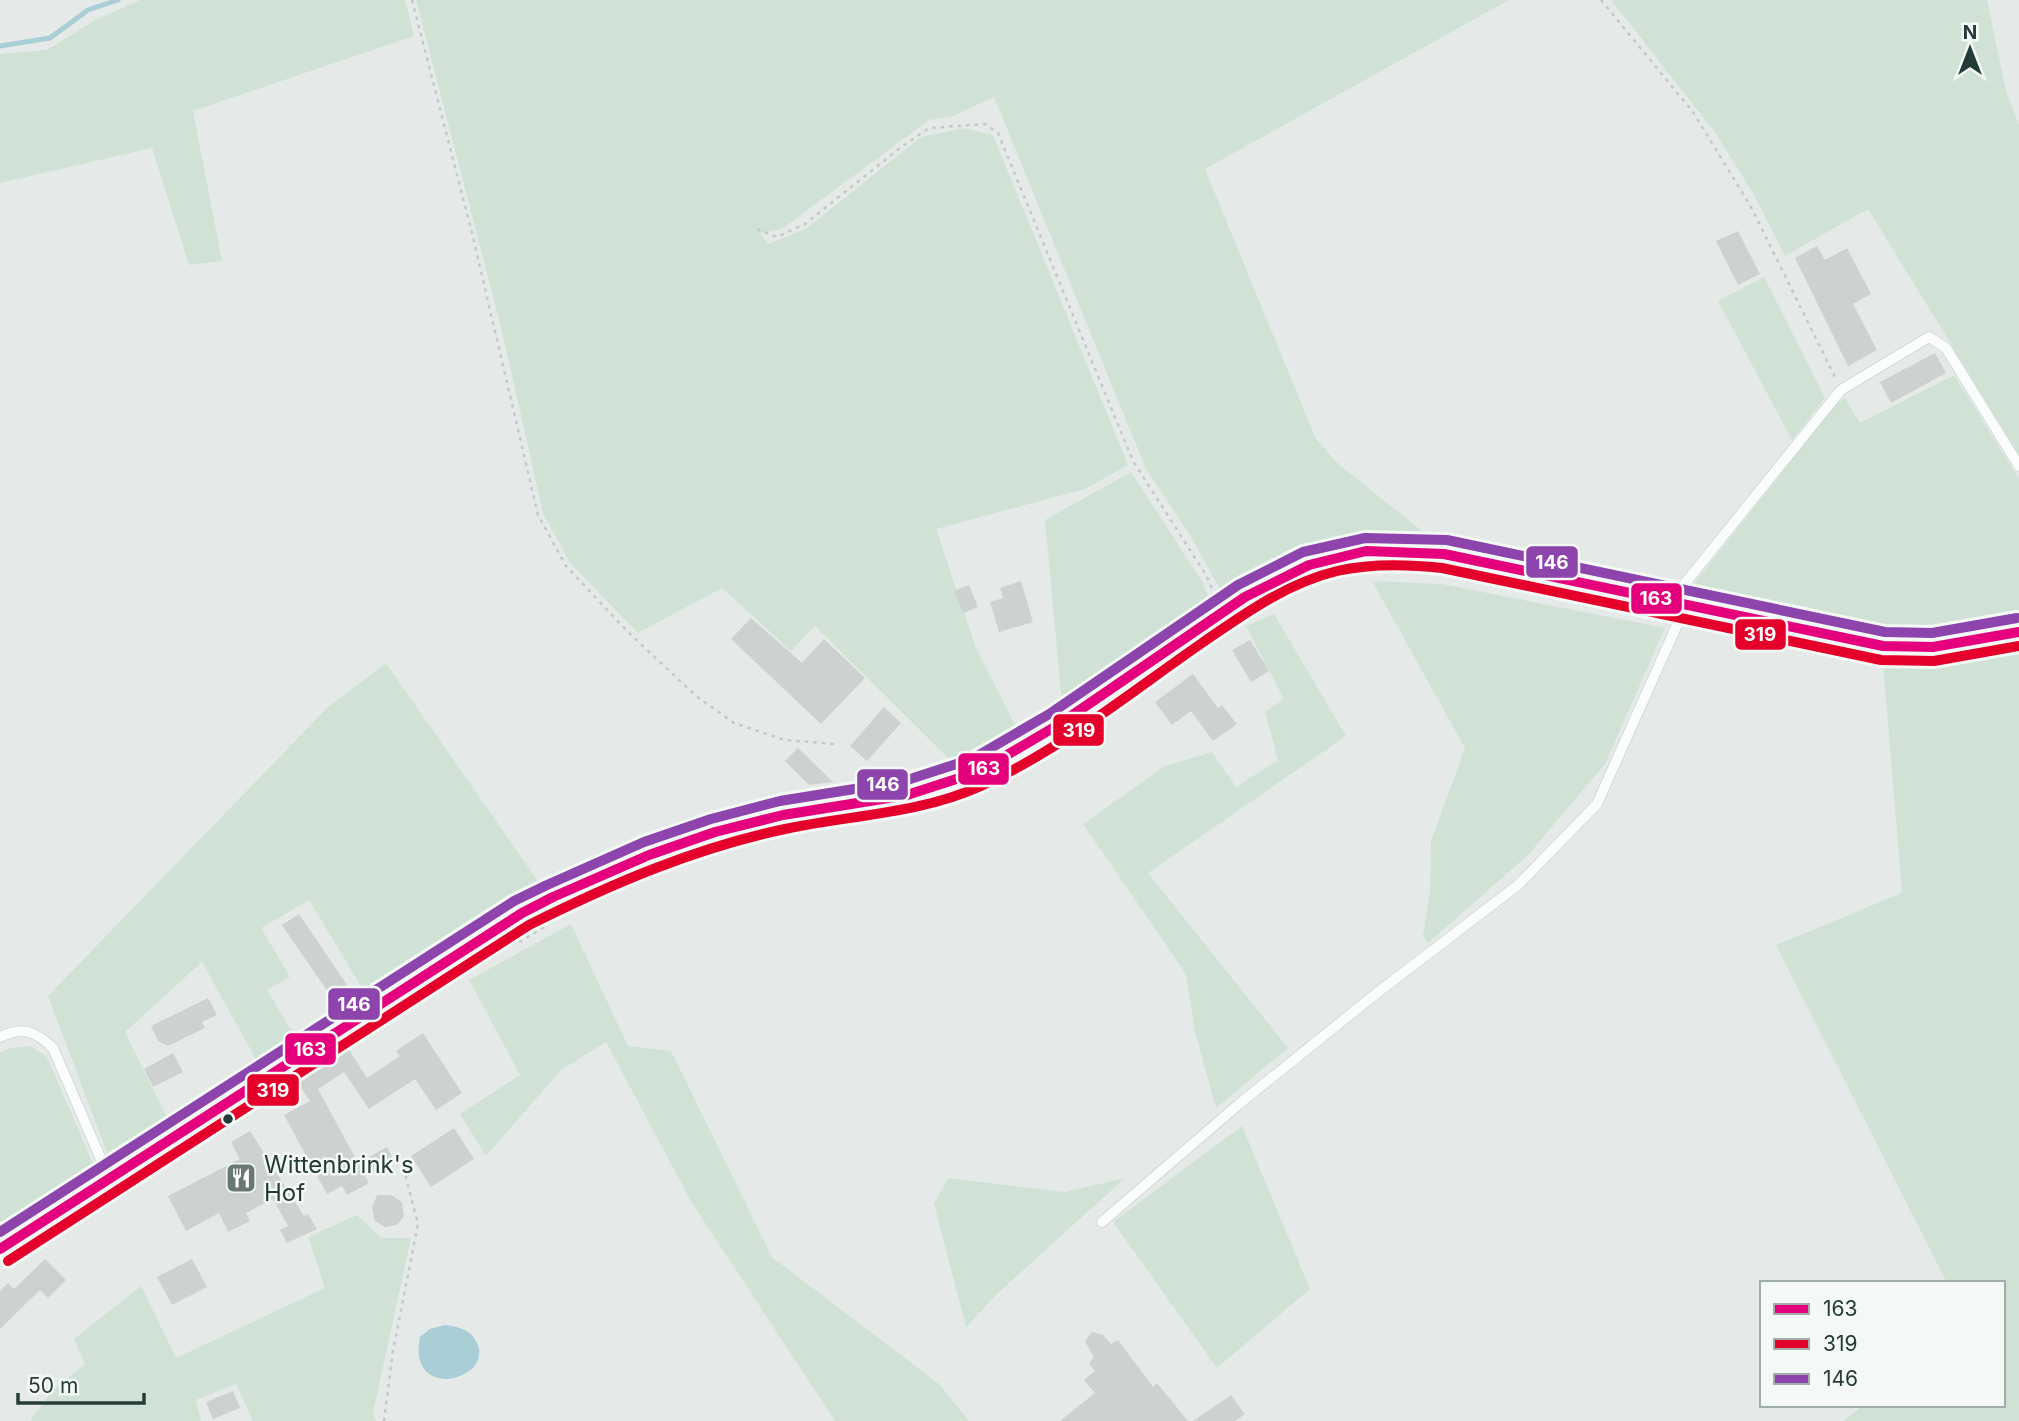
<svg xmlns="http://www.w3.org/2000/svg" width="2019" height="1421" font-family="Inter,sans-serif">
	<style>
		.green { fill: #d0e2d6 }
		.water { fill: #a9ced5 }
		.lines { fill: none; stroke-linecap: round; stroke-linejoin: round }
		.stream { stroke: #a9ced5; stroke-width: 5 }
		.building { fill: #cdd1d0 }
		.service-casing { stroke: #c2c7c5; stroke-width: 11 }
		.tertiary-casing { stroke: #c2c7c5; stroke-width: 26 }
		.path { stroke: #c2cac7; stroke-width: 2.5; stroke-dasharray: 3.5 5; stroke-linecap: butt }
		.service { stroke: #fbfcfc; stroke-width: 10 }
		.tertiary { stroke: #fbfcfc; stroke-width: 24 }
		.bus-1-casing { stroke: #f4f9f6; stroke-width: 16 }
		.bus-2-casing { stroke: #f4f9f6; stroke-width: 16 }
		.bus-3-casing { stroke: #f4f9f6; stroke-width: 16 }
		.bus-1 { stroke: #e5007d; stroke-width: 10 }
		.bus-2 { stroke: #e4002b; stroke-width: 10 }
		.bus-3 { stroke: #8e44ad; stroke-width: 10 }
		.bus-dot { fill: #243c37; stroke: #f4f9f6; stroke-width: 2.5 }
		.labels { text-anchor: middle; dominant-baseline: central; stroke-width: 5; stroke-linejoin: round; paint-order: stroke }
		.poi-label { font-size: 24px; fill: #243c37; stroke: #f4f9f6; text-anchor: start }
		.line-badge { stroke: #f4f9f6; stroke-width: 2.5 }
		.badge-label { font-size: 19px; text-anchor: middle; font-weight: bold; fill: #fff }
	</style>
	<rect width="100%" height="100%" fill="#e5eae8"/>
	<path class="green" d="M140,0h265l9,36 -221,75 29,150 -33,4 -37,-117 -152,35v-129l47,-4 48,-30z
		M416,0h1093l-304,169 110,268 20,24 97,78 -71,-8 -64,18 -76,42 -31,-56 -44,-66 -152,-372 -43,20 -22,3 -147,109 -22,4 8,11 38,-15 115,-92 43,-9 29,7 135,330 -43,24 -149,40 40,119 44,87 -64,31 -141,-140 -24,25 -69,-63 -84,45 -68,-70 -27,-50 -42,-186z
		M1611,0h376l19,91 13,34v330l-151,-246 -83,47 -32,-63 -39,-62z
		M1764,277l61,121 -33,42 -74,-139z
		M1954,375l65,104v136l-87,16 -81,-6 -162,-35 148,-187 8,-5 15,25z
		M1131,472l72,111 7,19 -148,102 -17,-184z
		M1372,581l70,3 223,44 -60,136 -77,91 -100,88 -5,-7 7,-44 1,-51 34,-93z
		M1274,614l72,122 -198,137 140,175 -72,60 -21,-76 -9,-58 -103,-150 82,-58 47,-14 24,35 42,-27 -13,-48 19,-13 -38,-73z
		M2019,654v767h-175l19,-16h140v-122h-56l-171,-338 126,-52 -19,-231 69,-1z
		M386,663l156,224 -99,59 -75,52 -59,-98 -48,28 29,49 -23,13 30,50 -38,25 -57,-103 -77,70 44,90 -60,36 -61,-162 280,-289z
		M571,924l57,122 43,5 101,206 167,127 30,37h-134l-143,-218 -86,-161 -45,28 -75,86 -26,-42 60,-39 -51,-95z
		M31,1046l16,11 48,111 -95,60v-175l10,-5z
		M1242,1126l68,163 -93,79 -104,-146z
		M948,1178l117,14 60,-14 -128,116 -31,33 -32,-123z
		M357,1215l24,23h30l-38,175 3,8h-123l-17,-37 -40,16 5,21h-171l23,-31 32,-26 -11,-25 67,-53 35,72 149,-70 -17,-51z"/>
	<path class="water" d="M445,1325c14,2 25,4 32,18 17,37 -70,60 -57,-6l10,-8z"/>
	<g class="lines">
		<path class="stream" d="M0,46l50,-8 38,-28 30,-10"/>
	</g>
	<path class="building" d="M1738,231l22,43 -22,11 -22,-44z
		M1817,246l8,14 22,-12 24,46 -18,10 24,46 -29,16 -53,-108z
		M1935,353l11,20 -55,30 -11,-21z
		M1021,581l12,41 -34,10 -9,-30 13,-4 -3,-10z
		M969,585l9,22 -15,6 -9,-22z
		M751,618l51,45 22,-24 41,39 -44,46 -90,-85z
		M1250,640l19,31 -18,11 -19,-32z
		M1193,674l25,34 4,-3 15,19 -24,17 -22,-30 -19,14 -17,-23z
		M884,707l17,16 -34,38 -17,-15z
		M798,748l35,34 -24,3 -24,-24z
		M299,914l48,71 -17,10 -48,-70z
		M208,998l9,17 -15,7 3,6 -37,18 -10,-5 -7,-15z
		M423,1033l39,60 -26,17 -21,-31 -46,30 -25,-37 -26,17 40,74 29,-16 7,14 -29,15 4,7 -22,12 -5,-9 -15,8 -43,-79 26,-14 -16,-23 52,-33 21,33 33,-22 -4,-5z
		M173,1053l10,19 -30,15 -9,-18z
		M454,1128l20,31 -43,28 -20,-31z
		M250,1131l54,85 4,-2 9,15 -30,14 -7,-13 8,-4 -15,-27 -27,14 4,8 -22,11 -9,-19 -33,18 -18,-35 72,-37 -9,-17z
		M377,1195h14l11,7 2,14 -7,9 -12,2 -10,-6 -3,-13z
		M45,1259l21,21 -18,18 -8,-8 -40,39v-38l8,-8 6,6z
		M192,1259l15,28 -35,18 -15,-28z
		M1092,1332l11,3 8,9 7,-4 35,47 4,-4 31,38h-128l35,-28 -11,-13 11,-9 -6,-8 5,-5 -9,-17z
		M233,1391l7,17 -27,11 -7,-17z
		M1231,1395l14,19 -10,7h-42z"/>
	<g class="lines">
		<g class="service-casing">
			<path id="service" d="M0,1037c23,-11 35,-6 53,11l56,130
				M1102,1222l137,-118 138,-111 141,-108 79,-81 80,-179 5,-38 159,-197 88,-53 17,11 73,118"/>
		</g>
		<g class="tertiary-casing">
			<path id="tertiary" d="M0,1249l522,-336c83,-43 169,-79 261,-98 65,-14 135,-13 195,-43 74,-37 140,-89 208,-135 52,-36 105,-75 169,-84 30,-5 59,-2 89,1l439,92 50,1 86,-15"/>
		</g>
		<path class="path" d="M412,0l60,233 66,282 28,51 61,65 69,65 38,27 51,17 50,4
			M1601,0l92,112 58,95 84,170
			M757,229l20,8 28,-13 95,-76 29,-20 56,-4 13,9 135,328 73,114 8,18
			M519,942l27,-16
			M384,1421l9,-70 25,-127 -15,-58"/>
		<use href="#service" class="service"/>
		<use href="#tertiary" class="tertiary"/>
		<g class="bus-1-casing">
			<path id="bus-1" d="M0,1249l522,-336 31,-16 96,-42 66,-23 68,-17 124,-20 71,-23 80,-47 187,-128 64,-32 57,-14 78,3 439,92 50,1 86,-15"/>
		</g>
		<g class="bus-2-casing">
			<path id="bus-2" d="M8,1261l521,-336c82,-41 166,-77 256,-96 66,-14 134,-15 196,-43 79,-36 150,-94 221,-143 42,-29 85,-60 135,-72 35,-8 69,-7 105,-3l439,92 53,1 85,-15"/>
		</g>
		<g class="bus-3-casing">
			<path id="bus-3" d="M0,1232l514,-331 33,-16 97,-43 67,-23 69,-18 124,-20 68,-22 79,-46 187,-128 65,-33 62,-14 82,2 438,92 47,1 85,-15"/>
		</g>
		<use href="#bus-1" class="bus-1"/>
		<use href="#bus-2" class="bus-2"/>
		<use href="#bus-3" class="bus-3"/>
	</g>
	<defs>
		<g id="restaurant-square" transform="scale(1.575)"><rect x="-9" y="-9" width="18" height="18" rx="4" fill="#687975" stroke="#f4f9f6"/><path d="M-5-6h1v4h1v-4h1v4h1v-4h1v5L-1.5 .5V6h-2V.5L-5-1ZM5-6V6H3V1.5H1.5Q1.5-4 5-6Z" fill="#fff"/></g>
	</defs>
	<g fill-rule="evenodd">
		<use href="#restaurant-square" x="241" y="1178"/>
	</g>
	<circle class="bus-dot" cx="228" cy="1119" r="6"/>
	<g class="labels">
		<g class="poi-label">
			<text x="264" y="1164">Wittenbrink's<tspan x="264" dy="28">Hof</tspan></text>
		</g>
	</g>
	<g class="line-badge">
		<rect x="1525" y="545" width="54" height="34" rx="7" fill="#8e44ad"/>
		<rect x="1630" y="582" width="53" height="33" rx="7" fill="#e5007d"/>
		<rect x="1734" y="618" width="53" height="33" rx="7" fill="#e4002b"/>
		<rect x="1052" y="713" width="53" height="34" rx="7" fill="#e4002b"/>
		<rect x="957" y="752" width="53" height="34" rx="7" fill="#e5007d"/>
		<rect x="856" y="768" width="53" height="33" rx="7" fill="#8e44ad"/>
		<rect x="327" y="987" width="54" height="34" rx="7" fill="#8e44ad"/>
		<rect x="284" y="1032" width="53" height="34" rx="7" fill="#e5007d"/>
		<rect x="246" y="1073" width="54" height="34" rx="7" fill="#e4002b"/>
	</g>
	<g class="badge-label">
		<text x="1552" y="569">146</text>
		<text x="1656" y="605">163</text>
		<text x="1760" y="641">319</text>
		<text x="1079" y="737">319</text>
		<text x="984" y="775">163</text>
		<text x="883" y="791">146</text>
		<text x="354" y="1011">146</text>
		<text x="310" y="1056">163</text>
		<text x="273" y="1097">319</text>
	</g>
	<rect x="1760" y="1281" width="245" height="126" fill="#f4f9f6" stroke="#a1adaa" stroke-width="2"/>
	<rect x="1774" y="1304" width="35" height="10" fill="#e5007d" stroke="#a1adaa" stroke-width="2"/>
	<text x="1823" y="1316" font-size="21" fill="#243c37">163</text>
	<rect x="1774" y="1339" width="35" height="10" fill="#e4002b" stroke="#a1adaa" stroke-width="2"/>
	<text x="1823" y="1351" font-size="21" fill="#243c37">319</text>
	<rect x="1774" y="1374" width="35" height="10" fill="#8e44ad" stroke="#a1adaa" stroke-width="2"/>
	<text x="1823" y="1386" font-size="21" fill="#243c37">146</text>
	<g transform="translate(1970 49)" stroke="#f4f9f6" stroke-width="5" paint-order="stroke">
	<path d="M0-5L12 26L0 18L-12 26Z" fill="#243c37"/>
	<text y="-10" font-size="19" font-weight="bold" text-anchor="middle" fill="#243c37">N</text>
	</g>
	<path d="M18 1393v10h126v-10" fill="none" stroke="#243c37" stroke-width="3.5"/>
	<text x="28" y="1393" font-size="21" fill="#243c37" stroke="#f4f9f6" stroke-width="5" paint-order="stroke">50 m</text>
</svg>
